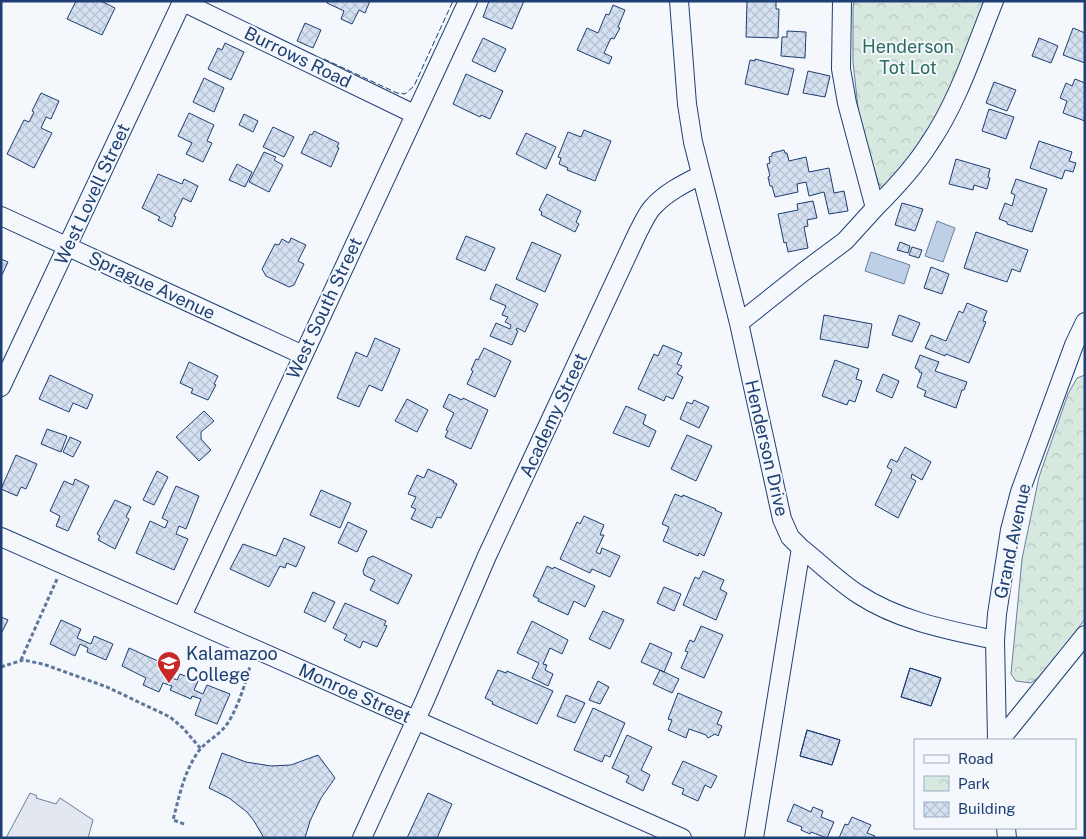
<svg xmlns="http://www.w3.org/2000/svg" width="1086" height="839" font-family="'Public Sans',sans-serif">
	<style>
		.park { fill: url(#park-crowns); stroke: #687fa3 }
		.parking { fill: #e3e8f0; stroke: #687fa3 }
		.water { fill: #bed0e5; stroke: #687fa3 }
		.building { fill: url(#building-cross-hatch); stroke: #1d3f73 }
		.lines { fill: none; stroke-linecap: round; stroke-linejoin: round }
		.minor-casing { stroke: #1d3f73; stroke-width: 20 }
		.path { stroke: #5e769c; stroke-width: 3; stroke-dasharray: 4 2.5; stroke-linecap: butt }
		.minor { stroke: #f4f7fb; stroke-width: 18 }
		.fence { stroke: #1d3f73; stroke-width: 1; stroke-dasharray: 6 2.5; stroke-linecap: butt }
		.labels { text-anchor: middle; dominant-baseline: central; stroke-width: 4; stroke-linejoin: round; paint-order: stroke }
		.park-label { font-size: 18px; fill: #2c6c60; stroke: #f4f7fb }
		.street-label { font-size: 18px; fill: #1d3f73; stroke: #f4f7fb }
		.poi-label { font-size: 18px; fill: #1d3f73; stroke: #f4f7fb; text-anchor: start }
	</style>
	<defs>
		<pattern id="park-crowns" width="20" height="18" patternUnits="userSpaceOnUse" patternTransform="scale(1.25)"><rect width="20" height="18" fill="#d7e8df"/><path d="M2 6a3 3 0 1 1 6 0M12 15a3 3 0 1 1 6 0" fill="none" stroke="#b8c8c3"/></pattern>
		<pattern id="building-cross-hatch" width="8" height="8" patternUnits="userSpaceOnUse" patternTransform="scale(1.25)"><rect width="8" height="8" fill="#d5e0f0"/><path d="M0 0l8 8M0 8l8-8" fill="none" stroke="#b6c1d1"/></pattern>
	</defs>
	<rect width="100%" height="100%" fill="#f4f7fb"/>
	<path class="park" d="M854,1h134l-36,96 -29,51 -39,43 -6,-9 -19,-65 -6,-55v-54z
		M1085,375v244l-43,56 -11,8 -15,-2 -5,-7 11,-115 17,-82 29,-83 9,-16z"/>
	<path class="parking" d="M30,793l7,3 -1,2 20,6 4,-6 33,22 -5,18h-82z"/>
	<path class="water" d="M937,221l18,7 -12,34 -18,-6z
		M871,252l39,13 -6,19 -39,-13z"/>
	<path class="building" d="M76,1h25l14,7 -13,27 -35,-16z
		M327,1h43l-5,12 -6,-3 -7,14 -11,-5 3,-8 -17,-8z
		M489,1h35l-12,28 -29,-12z
		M747,1h29v8h3l-1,29 -32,-1z
		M613,5l12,5 -7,17 2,1 -6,11 -3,-1 -7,15 8,4 -3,7 -32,-14 10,-22 11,5 8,-19 3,1z
		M305,23l16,7 -8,18 -16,-7z
		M1073,28l12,5v30l-22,-8z
		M787,31l19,1 -1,26 -24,-2 1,-19h5z
		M483,38l23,11 -11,23 -23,-11z
		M1039,38l19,8 -7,17 -19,-7z
		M225,43l19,9 -13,28 -23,-11 10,-21 4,2z
		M755,59l39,10 -6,26 -43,-11 5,-24 5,1z
		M808,71l22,5 -5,21 -22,-4z
		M466,74l37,17 -13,28 -9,-4 -1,2 -27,-13z
		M204,78l20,10 -10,24 -21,-10z
		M1075,79l10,4v38l-22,-8 4,-12 -7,-3 6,-15 6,3z
		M994,82l22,8 -9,21 -21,-8z
		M41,93l18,8 -8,18 -5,-2 -5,11 11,5 -18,35 -27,-14 17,-34 5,2 5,-10 -2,-1z
		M989,109l25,8 -8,22 -24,-8z
		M189,113l25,12 -7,16 5,2 -9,19 -17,-8 6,-11 -14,-7z
		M244,114l14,7 -5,11 -14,-7z
		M273,127l21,10 -10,20 -21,-10z
		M584,130l27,11 -16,40 -28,-11 1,-2 -9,-4 2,-6 -3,-1 10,-25 13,5z
		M314,131l25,12 -2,4 2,1 -8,19 -30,-14 9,-19 2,1z
		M526,133l30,14 -10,22 -30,-15z
		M1039,141l33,11 -3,9 7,2 -3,9 -8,-2 -3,9 -32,-11z
		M784,150l1,3h2l2,8 17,-4 3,15 20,-4 5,25 10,-2 4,20 -19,3 -5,-22 -15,4 -3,-14 -9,2 1,8 -23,5 -3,-11h-2l-2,-9 2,-1 -3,-12 3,-1 -1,-6 3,-1v-3z
		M264,152l12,5 -2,3 9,5 -14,27 -20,-10z
		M956,159l34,10 -2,8 2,1 -3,11 -13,-4 -1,5 -24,-6z
		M237,164l15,8 -7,15 -16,-7z
		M158,174l24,10 2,-5 14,7 -7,16 -8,-4 -9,18 2,1 -4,10 -14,-7 2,-3 -18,-9z
		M1016,179l31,10 -15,43 -25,-8v-2l-8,-3 6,-16 7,3 3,-11 -4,-2z
		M547,194l34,17 -5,11 3,2 -4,8 -34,-17 1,-3 -3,-2z
		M813,201l4,17 -10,2 1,6 -4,1 4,21 -20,4 -2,-10 -2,1 -6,-29 20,-4 -1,-6z
		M902,203l21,6 -8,22 -20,-6z
		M976,232l52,18 -8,22 -8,-3 -5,13 -43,-14z
		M466,236l29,12 -10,23 -29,-12z
		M291,238l15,7 -8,16 6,3 -10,21 -5,2 -23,-11 -4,-7 13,-25 4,1 3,-6 7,4z
		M532,242l29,13 -16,37 -29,-13z
		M900,242l10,4 -2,7 -11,-3z
		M912,247l10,3 -3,8 -10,-3z
		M1,259l7,3 -7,15z
		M931,267l18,7 -7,20 -18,-6z
		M496,284l42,20 -13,28 -8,-4 -1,2 2,1 -6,14 -22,-9 6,-13 14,6 1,-4 -6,-3 3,-5 -6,-2 4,-9 -16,-7z
		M967,303l20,8 -4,10 3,1 -17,41 -23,-9 -1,2 -20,-8 6,-13 15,6 13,-30 4,2z
		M824,315l48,9 -4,24 -48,-9z
		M899,315l21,8 -8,19 -20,-7z
		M375,338l25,11 -18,42 -13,-6 -10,22 -22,-9 19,-46 11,5z
		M663,345l19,8 -5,11 5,2 -5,8 6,3 -10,22 -7,-3 -2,5 -26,-12 16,-35 4,2z
		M484,348l27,13 -16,36 -28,-13 6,-13 -2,-1 5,-11 2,1z
		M920,355l19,7 -4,9 32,11 -3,8h-2l-6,18 -32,-12 2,-5 -9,-4 5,-14 -3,-1v-2l-4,-2z
		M835,360l24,9 -3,10 6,2 -7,21 -6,-2 -2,5 -25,-9z
		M189,362l29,14 -4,8 2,1 -8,15 -17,-7 2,-4 -13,-6z
		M883,374l16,7 -7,17 -16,-7z
		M50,375l43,20 -6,14 -14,-6 -4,9 -30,-13z
		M449,394l13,6 1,-2 25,12 -17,39 -26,-12 3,-6 -2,-1 8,-17 -11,-6z
		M407,399l21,11 -11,22 -22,-11z
		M694,400l15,7 -10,21 -19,-9 7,-17 5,2z
		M626,406l20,9 -3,9 13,7 -7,16 -36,-14z
		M204,411l10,10 -13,11v7l10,11 -12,11 -23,-24z
		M47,429l20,7 -6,16 -20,-8z
		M687,435l25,11 -16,35 -25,-12z
		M70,437l11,5 -8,15 -10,-5z
		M905,447l26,15 -9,18 -10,-6 -1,4 5,3 -18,37 -23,-13 17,-35 -5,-3 4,-8 6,3z
		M16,455l21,9 -11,25 -5,-2 -4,9 -16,-7z
		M428,469l26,12 -1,1 4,2 -16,34 -4,-1 -5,11 -21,-9 5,-10 -5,-2 5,-10 -8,-3 9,-19 7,3z
		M157,471l11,6 -14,28 -11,-5z
		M75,479l14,7 -21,45 -12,-5 4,-10 -10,-5 14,-30 9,4z
		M176,486l23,10 -13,33 -7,-3 -3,8 12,5 -14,31 -38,-17 14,-32 15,7 3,-7 -6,-3z
		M321,490l30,13 -11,25 -30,-13z
		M675,494l7,3 1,-2 33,14 -1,1 7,3 -18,43 -5,-3 -1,3 -35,-15 6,-14 -7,-3z
		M115,500l16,7 -5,10 3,2 -14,30 -17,-9 2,-4 -3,-2z
		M584,516l20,9 -4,10h4l-8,17 4,2 2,-6 18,8 -10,21 -18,-8 -2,4 -30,-14 17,-37 3,2z
		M348,522l19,9 -10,21 -19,-9z
		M284,538l21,9 -9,20 -9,-4 -2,5 -5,-2 -11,21 -39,-18 13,-25 33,12z
		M373,556l39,19 -14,29 -28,-14 5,-10 -11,-5 -1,-4 5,-13z
		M547,566l6,3 1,-2 41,19 -10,21 -11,-6 -6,14 -30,-14 1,-2 -6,-3z
		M703,571l21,9 -4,9 7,4 -11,27 -33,-15 12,-28 4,2z
		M664,587l17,7 -7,17 -17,-8z
		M313,592l22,10 -10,20 -21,-10z
		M345,603l41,18 -2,4 3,1 -10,21 -14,-6 -3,7 -16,-8 3,-5 -14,-7z
		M603,611l21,9 -14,29 -21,-10z
		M1,617l7,3 -7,14z
		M61,620l20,9 -4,9 14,6 3,-8 19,8 -7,16 -19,-8 1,-4 -8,-4 -5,12 -25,-12z
		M532,621l36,19 -6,14 -12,-6 -7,16 4,1 -2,5 8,4 -5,12 -16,-8 7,-15 -22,-10z
		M701,626l22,9 -19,43 -23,-10 7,-16 -3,-1 5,-11 4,2z
		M650,643l22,10 -8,19 -23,-10z
		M129,648l40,18 -4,9 12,5 3,-6 18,7 -4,9 9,4 4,-9 23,9 -13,30 -22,-9 6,-16 -9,-3 -1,3 -21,-9 2,-4 -9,-3 -4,9 -16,-7 3,-7 -24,-12z
		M910,668l31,10 -10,28 -30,-9z
		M910,668l31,10 -10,28 -30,-9z
		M498,670l8,3 1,-2 46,20 -16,33 -45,-20 1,-2 -8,-4z
		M660,670l19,9 -7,14 -19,-9z
		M598,681l11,6 -9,17 -11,-4z
		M678,693l44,19 -5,12 5,2 -4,10 -3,-2 -7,4 -2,-3 -17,-6 -3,9 -18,-8 4,-10 -4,-1z
		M566,695l19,8 -10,20 -18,-7z
		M593,708l32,15 -15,34 -5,-2 -3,7 -28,-12z
		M807,730l33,10 -8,25 -32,-9z
		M807,730l33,10 -8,25 -32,-9z
		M627,735l25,12 -11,23 9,5 -7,16 -17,-9 3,-6 -17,-8z
		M222,753l24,9 25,4 20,-1 27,-10 17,23 -14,20 -11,23 -5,17h-41l-10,-17 -7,-9 -18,-14 -20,-10z
		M683,761l34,15 -6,12 -6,-3 -7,16 -16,-7 2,-5 -12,-5z
		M428,793l24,11 -15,34h-30z
		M794,804l17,8 2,-5 10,4 -2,6 13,5 -7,16 -16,-6 -1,2 -9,-4 1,-3 -15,-6z
		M852,817l19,8 -4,8 8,3 -1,2h-35l6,-14 3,1z"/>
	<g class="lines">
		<g class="minor-casing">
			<path id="minor" d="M181,1l233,113
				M679,1l8,103 6,38 46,181 43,196 8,18 11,11 -47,290
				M875,208c20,-20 39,-40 54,-64 29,-42 46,-96 65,-143
				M1,216l302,139
				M739,323l63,-50 43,-32 30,-33 -28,-105 -6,-34 1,-68
				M1,387l181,-385
				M1,537c227,99 454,201 681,301
				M801,548c19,15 37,33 57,46 41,27 90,36 137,46
				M182,616l286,-615
				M997,740l-2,-100 2,-26 13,-84 10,-38 54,-147 11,-23
				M1000,740l85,-105
				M1006,828l1,10
				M362,838l63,-138 62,-144 151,-324c4,-7 8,-17 14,-24 13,-15 31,-24 49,-33"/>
		</g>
		<path class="path" d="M21,660l36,-81
			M1,667l22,-7 20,4 64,23 63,30 13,11 18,21
			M184,824l-11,-4c6,-23 11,-48 25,-68 7,-10 17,-14 25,-23 12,-12 23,-47 27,-63"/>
		<use href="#minor" class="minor"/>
		<path class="fence" d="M324,59l73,34 8,1 9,-8 39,-85"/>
	</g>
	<defs>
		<g id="university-pin" transform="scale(1.25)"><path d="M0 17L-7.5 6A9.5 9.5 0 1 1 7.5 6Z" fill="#c62828" stroke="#f4f7fb"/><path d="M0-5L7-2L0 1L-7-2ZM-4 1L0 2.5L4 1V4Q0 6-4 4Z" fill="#fff"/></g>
	</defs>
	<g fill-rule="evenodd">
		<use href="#university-pin" x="169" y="663"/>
	</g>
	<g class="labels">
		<g class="park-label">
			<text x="908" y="46">Henderson<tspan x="908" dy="21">Tot Lot</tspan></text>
		</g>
		<g class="street-label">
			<text transform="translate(298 57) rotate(26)">Burrows Road</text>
			<text transform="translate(92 194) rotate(-65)">West Lovell Street</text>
			<text transform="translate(152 285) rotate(25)">Sprague Avenue</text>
			<text transform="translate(324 308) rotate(-65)">West South Street</text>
			<text transform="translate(553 415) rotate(-65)">Academy Street</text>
			<text transform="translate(767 448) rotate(77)">Henderson Drive</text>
			<text transform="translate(1012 541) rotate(-78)">Grand Avenue</text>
			<text transform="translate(355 693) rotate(24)">Monroe Street</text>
		</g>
		<g class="poi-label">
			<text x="186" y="653">Kalamazoo<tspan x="186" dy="21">College</tspan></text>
		</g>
	</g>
	<rect width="1086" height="839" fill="none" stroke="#1d3f73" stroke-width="5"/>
	<rect x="914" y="739" width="162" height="90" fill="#f4f7fb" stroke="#9eadc5"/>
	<rect x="924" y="755" width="25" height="8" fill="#f4f7fb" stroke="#9eadc5"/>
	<text x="958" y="764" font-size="15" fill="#1d3f73">Road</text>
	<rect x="924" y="776" width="25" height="15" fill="url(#park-crowns)" stroke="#9eadc5"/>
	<text x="958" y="789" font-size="15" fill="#1d3f73">Park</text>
	<rect x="924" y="802" width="25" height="15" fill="url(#building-cross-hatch)" stroke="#9eadc5"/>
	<text x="958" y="814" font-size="15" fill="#1d3f73">Building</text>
</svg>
